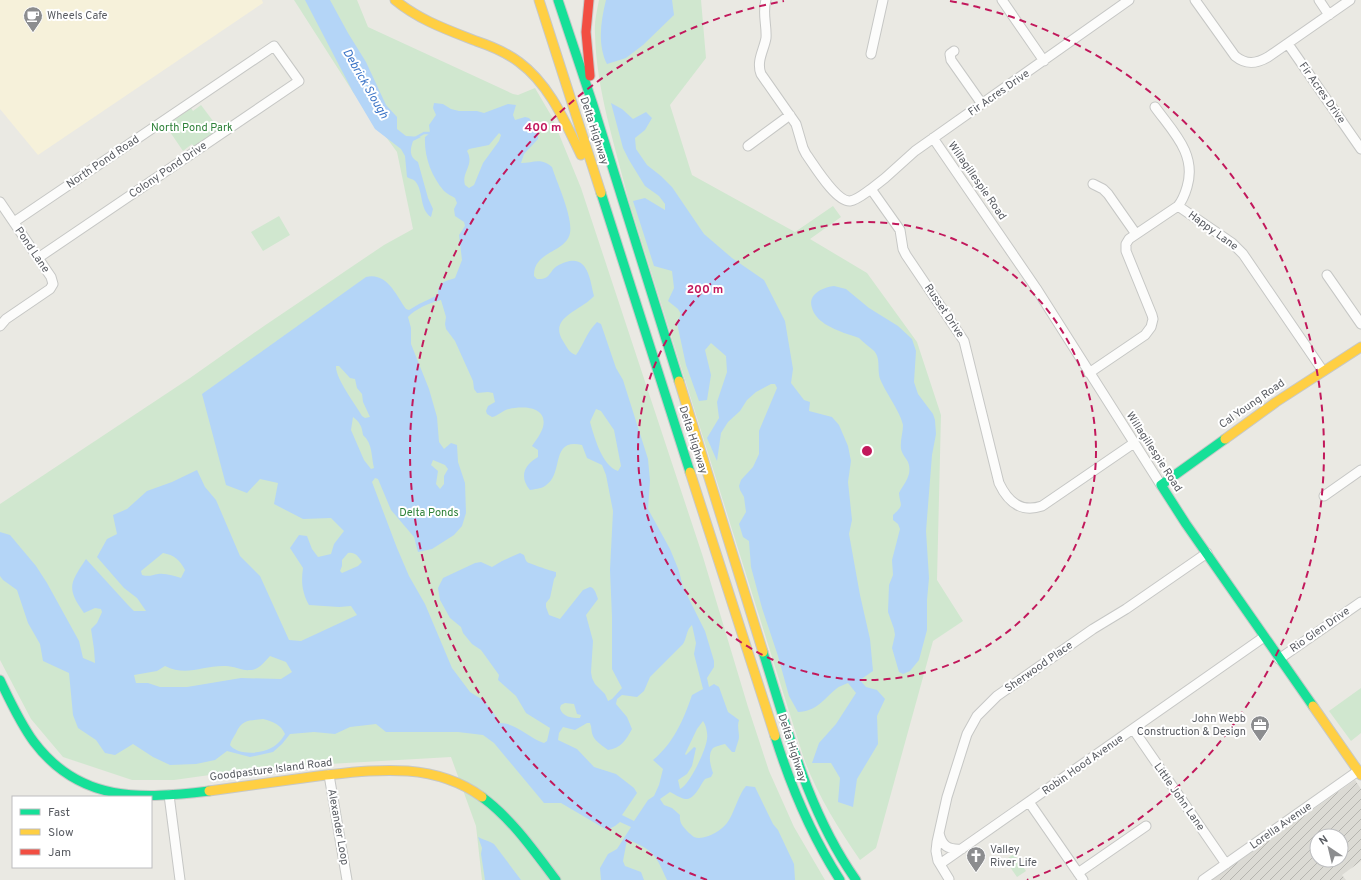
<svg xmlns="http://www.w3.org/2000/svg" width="1361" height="880" font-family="Overpass,sans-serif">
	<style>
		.commercial { fill: #f6f1da }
		.industrial { fill: url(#industrial-furrows); fill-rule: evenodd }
		.green { fill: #d0e7cf }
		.water { fill: #b4d5f7; fill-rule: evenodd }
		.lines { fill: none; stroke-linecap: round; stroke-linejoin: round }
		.stream { stroke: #b4d5f7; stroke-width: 2.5 }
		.street-casing { stroke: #c6c7c5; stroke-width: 11 }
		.fast-casing { stroke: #c7c8c7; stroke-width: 11 }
		.slow-casing { stroke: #c7c8c7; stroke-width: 11 }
		.jam-casing { stroke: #c7c8c7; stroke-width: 11 }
		.street { stroke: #fcfcfb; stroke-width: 9 }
		.fast { stroke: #16e098; stroke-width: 9 }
		.slow { stroke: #ffcf43; stroke-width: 9 }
		.jam { stroke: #f24e42; stroke-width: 9 }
		.ring { fill: none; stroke: #c2185b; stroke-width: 2; stroke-dasharray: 7 5 }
		.labels { text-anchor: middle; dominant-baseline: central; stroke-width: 4; stroke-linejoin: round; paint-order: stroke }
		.poi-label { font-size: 11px; fill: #595c62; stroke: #fff; text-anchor: start }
		.street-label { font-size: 11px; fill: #595c62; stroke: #fff }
		.park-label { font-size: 11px; fill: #2f823a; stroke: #fff }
		.water-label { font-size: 12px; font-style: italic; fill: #3b74c7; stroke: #fff }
		.centre { fill: #c2185b; stroke: #fff; stroke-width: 2 }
		.ring-label { font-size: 12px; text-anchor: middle; font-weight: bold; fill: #c2185b; stroke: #fff; stroke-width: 4; stroke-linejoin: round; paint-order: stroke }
	</style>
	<defs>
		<pattern id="industrial-furrows" width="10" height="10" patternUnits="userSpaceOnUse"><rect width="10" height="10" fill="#dbdad4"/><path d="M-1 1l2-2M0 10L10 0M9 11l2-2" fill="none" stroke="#b5b4af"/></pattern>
	</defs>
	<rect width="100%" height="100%" fill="#eae9e3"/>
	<path class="commercial" d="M0,0h262l1,3 -225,152 -38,-46z"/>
	<path class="industrial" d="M1355,780l6,9v72l-19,14 4,5h-134zM1317,836h24v24h-24z"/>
	<path class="green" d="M294,0h63l11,27 145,67 5,1 17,-7 17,29 29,71 122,369 45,150 21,64 25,56 31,53h-343l-6,-54 -25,-69 -192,11 -85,12h-42l-69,-23 -32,-38 -31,-59v-156l190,-126 74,-52 120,-81 29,-16 -16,-77 -44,-60z
		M599,0h102l5,58 -36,47 22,70 103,57 38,-26 8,11 -31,22 57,34 50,69 24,73 -4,165 26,41 -30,20 -57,207 -16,12c-22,-32 -42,-64 -56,-101l-176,-561c-13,-53 -32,-109 -33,-165 -1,-11 2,-22 4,-33z
		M201,105l18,24 -25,18 -2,-3 -9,7 -17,-25 25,-18 2,3z
		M279,216l11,19 -27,16 -12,-19z
		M1361,688v45l-10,8 -22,-30z
		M1014,854l12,17 -9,6 -12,-17z"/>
	<path class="water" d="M305,0h25l18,33 18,29 20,43 11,12v12l9,7 15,1 -8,4c-3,9 -4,16 5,21l10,36 5,11 -2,8c-12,-8 -7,-26 -16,-36 -2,-2 -5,-2 -8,-4l-2,-21 -4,-7 -26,-20 -22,-37z
		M606,0h66l2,15 -31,30 -17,13 -19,6c-10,-20 -6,-44 -1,-64z
		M434,103l9,1 8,5 8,2h18l7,2 24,-9 8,1 -3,10 2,5 10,-3 4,1 9,11v10l-14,15 -3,9c12,0 20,-6 31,4 5,16 21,50 18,66 -4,20 -37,18 -36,43l3,3c14,1 12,-8 20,-13 3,-2 6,-3 9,-4 22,-7 24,18 28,34 -13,15 -46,21 -31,45 4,6 6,12 13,14 8,-11 10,-22 21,-33l4,2 15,44 7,12 25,79 2,22 -2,28 22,40 9,22 4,16 22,44 9,30v6l-7,11 2,9 5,-3 5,3 9,25 11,8c-2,6 0,11 0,17 0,3 -3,10 -4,15h-3l-7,-8c-4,1 -9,2 -12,4 -6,7 -2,19 0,25l-2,4 -6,2c-5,6 -10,21 -20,20 -5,-1 -11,-5 -15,-7l-10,7 4,6 8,3 8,7c-1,8 3,12 9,18 2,1 3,3 5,4 10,4 27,-6 33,-14 6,-8 10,-23 16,-33l3,-4 9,1 18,37 5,6 16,34 1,16h-128c-11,-24 -12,-29 -38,-40h-2l-4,21 2,5 16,6 3,8h-43l-1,-12 8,-14 9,-5 14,-22 -11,-5 -5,4 -8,4 -46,-27h-17l-50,-60 -11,-8 -25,-3h-72l-10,-8 -26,3 -15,7 -21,-2 -24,2 -8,10 -9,8 -23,5 -23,-6 -12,9 -19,4 -26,1 -17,-8 -20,-13 -18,11 -10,-2 -9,-13 -18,-12 -5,-13 -4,-42 -26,-12 -3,-17 -12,-21 -11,-33 -14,-10 -3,-4v-44l10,3 26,31 11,17 32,58 4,17 12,5 -1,-14 -3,-20 6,-6 5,-11 -1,-3 -6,-1 -11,5c-18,-25 -14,-30 2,-54l42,46 6,6h12l-9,-13 -13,-10 -27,-31 10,-18 10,-5 -4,-19 14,-6 20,-18 25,-9 25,-12 8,17 11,13 24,56 20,20 29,64 12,1 56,-26 -6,-9 -12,1 -30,-2c-7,-13 -8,-23 -6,-37l-13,-20 9,-13 8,1 5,13 6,8 13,-3 3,-10 10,-13 -13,-13 -28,1 -29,-15 4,-21 -18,-4 -13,14 -21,-8 -24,-91 164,-117c21,-5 30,18 40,32l3,1 10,-6 17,-8 2,-2c0,-13 7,-12 17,-16l7,-18 -3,-25 6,-9 -1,-4 -9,-6 -1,-7 3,-6 -2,-5c-3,-2 -8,-4 -11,-7 -13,-15 -20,-35 -19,-54l5,-4 -1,-8 7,-10 -3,-7zM499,133l2,2 -2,6 -16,22 -9,22 -5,3 -4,-3c-4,-13 10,-20 2,-34l2,-2 20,-4zM441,300l5,17 -1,7 1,5 9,12 18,40 1,8 3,4 11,-1 5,1 2,9 -7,4 -2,5 1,3 5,3c6,-1 11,-7 17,-8 13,-3 39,-3 34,18 -2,7 -7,13 -11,19l6,4v7c-14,8 -19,20 -8,33 4,-1 11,-1 15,-4 20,-12 4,-48 37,-41l5,13 15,7 4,10 7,36 -3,59 2,47v52l10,19 -10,11 -4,2 -3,-7 -10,-10 -3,-6 -1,-6 2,-31 -7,-26 12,-16c-2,-5 -3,-11 -8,-12l-7,3 -23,29 -11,-4 -3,-8v-4l4,-5 4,-19 2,-3v-4c-5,-1 -28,-9 -29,-10 -2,-2 -2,-5 -3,-7l-4,-2 -18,8 -10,6 -11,-5 -6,1 -32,15 -5,10 2,12 10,18 11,9 2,6 9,11 9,6 18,25 -1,5 18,16 10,17 24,15 -3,13 -3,2c-15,-5 -28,-20 -44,-20l-9,-14 -8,-9 -13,-8 -18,-24 -27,-64 -16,-28 -12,-28 -25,-66 3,-4 3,1 13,31 23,27 4,15 14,-3 22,-14 8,-9 4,-13 -1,-30 -7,-21 -1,-17 -6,-2 -7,6 -5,-7 -2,-25 -8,-28 -18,-45v-16l-3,-11c7,-8 23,-15 33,-17zM336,366h3l11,12 5,1 2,9 5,6 1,8 7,15 -5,1 -3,-2c-6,-11 -27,-38 -26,-50zM596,409l5,2 13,19 7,36 -3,5c-16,-5 -24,-35 -28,-49zM353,417c7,5 9,10 10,18 10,9 8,21 11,33l-3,1 -7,-9 -13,-30zM433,460l12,5 3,4 -4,7v8l-4,5 -4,-5 2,-13 -7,-6zM163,553c11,2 17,7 22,17l-4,8c-7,-2 -15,-5 -23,-4 -6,1 -9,3 -16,1l-1,-4zM348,553c7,-1 10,3 14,9l-4,4 -16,7 -2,-2 2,-5v-6zM692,625l4,18 -2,11 9,35 -11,6c-8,24 -19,49 -39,65l10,9 -4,16 -5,11 -6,4 -14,21 -12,-6 15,-22 -3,-5 -18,-14 -22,-7 -17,-18 -19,-9 1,-7 4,-6 12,3 12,-7h3c2,5 1,9 3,13 3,6 10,10 15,14 13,-2 18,-10 24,-21l-5,-12 -11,-13 1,-5 5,-4 15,2 7,-6 6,-14 33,-33c4,-6 3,-14 9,-19zM270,656l16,6 6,10 -11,7 -40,-1 -54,9h-27l-12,-4h-12l-2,-8 23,-4 8,-5c22,11 38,-1 61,0 8,0 16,5 24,4 9,0 14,-8 20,-14zM565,703l9,1 3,10 4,1 -1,3c-8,0 -18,-1 -20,-10l1,-3zM263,719c11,3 17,5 22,15 -4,7 -9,12 -16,15 -10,5 -32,6 -39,-4 1,-5 4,-8 6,-12 6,-14 14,-12 27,-14zM703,721c3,4 5,13 4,18 -1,11 -18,47 -27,50l-2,-9 9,-6 5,-8 4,-18 -2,-1 -8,8 -1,-1 12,-25z
		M611,103l11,6 11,10 13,-7 6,6 -7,12 -10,8 1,11 11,16 14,11 11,11 32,47 28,24 32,22 21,41 8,48 -2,14 13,17 6,2 -1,9 23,6 7,8 9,21 3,15 -3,21 4,38 -3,14 11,61 10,44 3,32 -13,9 6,7 11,3 8,9 -8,17 1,28 -21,35 -4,28 -15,-5 2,-24 -9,-15h-19l7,-20 17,-19 20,-31 -8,-10c-4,2 -9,3 -12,6 -13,11 -19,22 -38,23l-9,-16 -11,-40 -16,-48 -11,-41 -2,-26 -6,-4 -4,-13 7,-12 -2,-15 -4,-7 -1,-4 2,-6 12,-13 6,-13v-23l18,-43 -2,-4h-4l-15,8 -9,8 -7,11 -12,11 -7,11 -4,28 -10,-23 12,-20 -2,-16 10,-30 -1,-16 -15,-13 -6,7 6,25 -4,25 -8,1 -13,-36 -9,-42 4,-9 -3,-5 -10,-8 6,-13 -2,-17 -18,-5 -21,-65 12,-3 20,12v-6l-6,-8 -14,-10 -16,-26 -6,-12z
		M834,286l12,3 23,19 29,18 14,13 4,12 -2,31 4,12 15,20 2,6 1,14 -4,21 -6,76 3,47 -2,22v30l-8,30 -9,11 -7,3 -4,-2 -7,-24 3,-13 -1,-6 -6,-17 1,-27 4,-10 -1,-15 8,-31 -2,-5 -5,-4v-5c12,-11 7,-9 6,-22 5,-10 14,-18 9,-31 -2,-4 -6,-8 -7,-13 -1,-9 2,-16 2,-24 -2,-12 -17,-32 -22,-44 -5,-10 1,-23 -8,-31 -5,-4 -10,-8 -14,-12 -4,-2 -10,-3 -15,-5 -12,-5 -28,-11 -32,-25 -5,-14 12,-21 22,-22z
		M478,837c6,3 11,4 16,7l27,36h-36l-4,-26 1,-6z"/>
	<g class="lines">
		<path class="stream" d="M415,138l9,-5h6"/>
		<g class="street-casing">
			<path id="street" d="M766,0c-4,13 1,25 0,38 -2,12 -10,23 -5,36l35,50 7,24 3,6c8,11 30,48 44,47 7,-1 15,-8 21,-12l29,41 3,19 3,6 58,86 35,142c9,19 22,30 43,23l92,-63
				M1002,0l42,61
				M1195,0l40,56c11,9 21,8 33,1l82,-57
				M1319,0l10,15
				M1288,44l73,105
				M954,51l-4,3 1,6 31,44
				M871,54l12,-54
				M1155,107c18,25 42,47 32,80 -2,7 -5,14 -9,19l54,37 11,11 80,117
				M933,138l103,150 125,197
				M748,146l42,-31
				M1093,184l10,5 5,5 28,40
				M871,189l14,-11 30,-27 214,-151
				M0,202l51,75 2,7 -3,5 -44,30 -6,7
				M14,222l260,-176 25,35 -261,177
				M1327,275l34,49
				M1089,373l56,-38 6,-8 2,-8 -1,-4 -26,-64v-7l3,-5 49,-33
				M1324,496l37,-26
				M1279,659l82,-57
				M1133,729l93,135
				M329,775l18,105
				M169,795l11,85
				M1029,802l54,78
				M939,833c3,13 9,17 23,16
				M940,864l324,-227
				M1078,873l68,-47
				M949,879l-11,-18 -2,-10 1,-9 10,-45 20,-63 10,-18 20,-20 96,-67 33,-20 81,-56
				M1203,880l155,-109"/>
		</g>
		<g class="fast-casing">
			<path id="fast" d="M558,0l35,105 86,276
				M601,193l89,279
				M1225,439l-64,46 25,39 127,182
				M763,652c25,79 45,160 93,228
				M0,680c10,21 20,43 34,62 46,61 107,57 175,49
				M775,736c16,51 36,99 65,144
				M482,797c30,22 52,54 74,83"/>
		</g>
		<g class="slow-casing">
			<path id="slow" d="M395,0c24,20 53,30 81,41 15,5 31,12 43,21 31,23 46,60 62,93
				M539,0l62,193
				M679,381l84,271
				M1225,439l51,-37 85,-55
				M690,472l85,264
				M1313,706l48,69
				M209,791c36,-5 72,-10 109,-15 57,-6 114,-15 164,21"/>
		</g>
		<g class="jam-casing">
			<path id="jam" d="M589,0l-3,32 4,44"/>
		</g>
		<use href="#street" class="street"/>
		<use href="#fast" class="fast"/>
		<use href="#slow" class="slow"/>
		<use href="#jam" class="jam"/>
	</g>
	<g class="ring">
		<circle cx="867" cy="451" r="229"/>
		<path d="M707 880A458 458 0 0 1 784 1M950 1A458 458 0 0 1 1027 880"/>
	</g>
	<defs>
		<g id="cafe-pin" transform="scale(1)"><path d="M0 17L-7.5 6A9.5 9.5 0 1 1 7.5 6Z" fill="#8c8d8f" stroke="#fff"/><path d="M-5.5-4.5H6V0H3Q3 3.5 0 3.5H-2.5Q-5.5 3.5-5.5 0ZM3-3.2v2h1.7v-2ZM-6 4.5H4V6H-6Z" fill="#fff"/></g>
		<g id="office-pin" transform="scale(1)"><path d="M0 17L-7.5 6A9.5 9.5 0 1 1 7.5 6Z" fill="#8c8d8f" stroke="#fff"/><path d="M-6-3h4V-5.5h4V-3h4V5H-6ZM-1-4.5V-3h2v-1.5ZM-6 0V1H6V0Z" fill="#fff"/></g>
		<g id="church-pin" transform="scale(1)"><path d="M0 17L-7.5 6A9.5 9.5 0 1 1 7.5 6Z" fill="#8c8d8f" stroke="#fff"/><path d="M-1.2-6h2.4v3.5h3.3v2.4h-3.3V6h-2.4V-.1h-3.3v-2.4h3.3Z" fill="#fff"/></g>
	</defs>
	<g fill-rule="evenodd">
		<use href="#cafe-pin" x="33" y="16"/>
		<use href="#office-pin" x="1260" y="725"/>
		<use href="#church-pin" x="976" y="856"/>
	</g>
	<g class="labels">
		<g class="poi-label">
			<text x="47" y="16">Wheels Cafe</text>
			<text x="1246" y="719" text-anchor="end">John Webb<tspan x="1246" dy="13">Construction &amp; Design</tspan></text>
			<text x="990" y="850">Valley<tspan x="990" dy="13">River Life</tspan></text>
		</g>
		<g class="street-label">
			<text transform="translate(999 93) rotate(-35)">Fir Acres Drive</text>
			<text transform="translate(1322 93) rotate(55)">Fir Acres Drive</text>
			<text transform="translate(594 131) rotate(72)">Delta Highway</text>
			<text transform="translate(103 162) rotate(-34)">North Pond Road</text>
			<text transform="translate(168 170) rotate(-34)">Colony Pond Drive</text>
			<text transform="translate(977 181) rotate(55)">Willagillespie Road</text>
			<text transform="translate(1213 231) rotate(36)">Happy Lane</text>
			<text transform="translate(32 250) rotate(56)">Pond Lane</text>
			<text transform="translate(944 311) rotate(56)">Russet Drive</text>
			<text transform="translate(1252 404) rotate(-35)">Cal Young Road</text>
			<text transform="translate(693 440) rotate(72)">Delta Highway</text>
			<text transform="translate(1154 452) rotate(57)">Willagillespie Road</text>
			<text transform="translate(1320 630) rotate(-35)">Rio Glen Drive</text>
			<text transform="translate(1039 667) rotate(-35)">Sherwood Place</text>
			<text transform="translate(792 748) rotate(72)">Delta Highway</text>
			<text transform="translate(1083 765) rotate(-35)">Robin Hood Avenue</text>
			<text transform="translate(271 770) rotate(-7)">Goodpasture Island Road</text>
			<text transform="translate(1179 797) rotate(55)">Little John Lane</text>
			<text transform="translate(1281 826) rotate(-35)">Lorella Avenue</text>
			<text transform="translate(338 827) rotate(80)">Alexander Loop</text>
		</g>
		<g class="park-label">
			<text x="192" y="128">North Pond Park</text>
			<text x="429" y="513">Delta Ponds</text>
		</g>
		<g class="water-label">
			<text transform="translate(365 84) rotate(60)">Debrick Slough</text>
		</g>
	</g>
	<circle cx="867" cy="451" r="6" class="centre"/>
	<g class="ring-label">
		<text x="543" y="131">400 m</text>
		<text x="705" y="293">200 m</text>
	</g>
	<rect x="12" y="796" width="140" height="72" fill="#ffffff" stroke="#bdbec0"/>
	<rect x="20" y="809" width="20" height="6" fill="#16e098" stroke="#bdbec0"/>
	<text x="48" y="816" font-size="12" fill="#595c62">Fast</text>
	<rect x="20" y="829" width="20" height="6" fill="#ffcf43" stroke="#bdbec0"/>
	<text x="48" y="836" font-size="12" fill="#595c62">Slow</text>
	<rect x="20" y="849" width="20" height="6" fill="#f24e42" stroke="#bdbec0"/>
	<text x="48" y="856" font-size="12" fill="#595c62">Jam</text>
	<g transform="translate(1329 848) rotate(325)"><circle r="19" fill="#ffffff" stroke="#bdbec0"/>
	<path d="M0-3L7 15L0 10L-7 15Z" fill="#8c8d8f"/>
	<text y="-6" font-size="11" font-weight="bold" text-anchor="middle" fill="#595c62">N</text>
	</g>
</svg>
